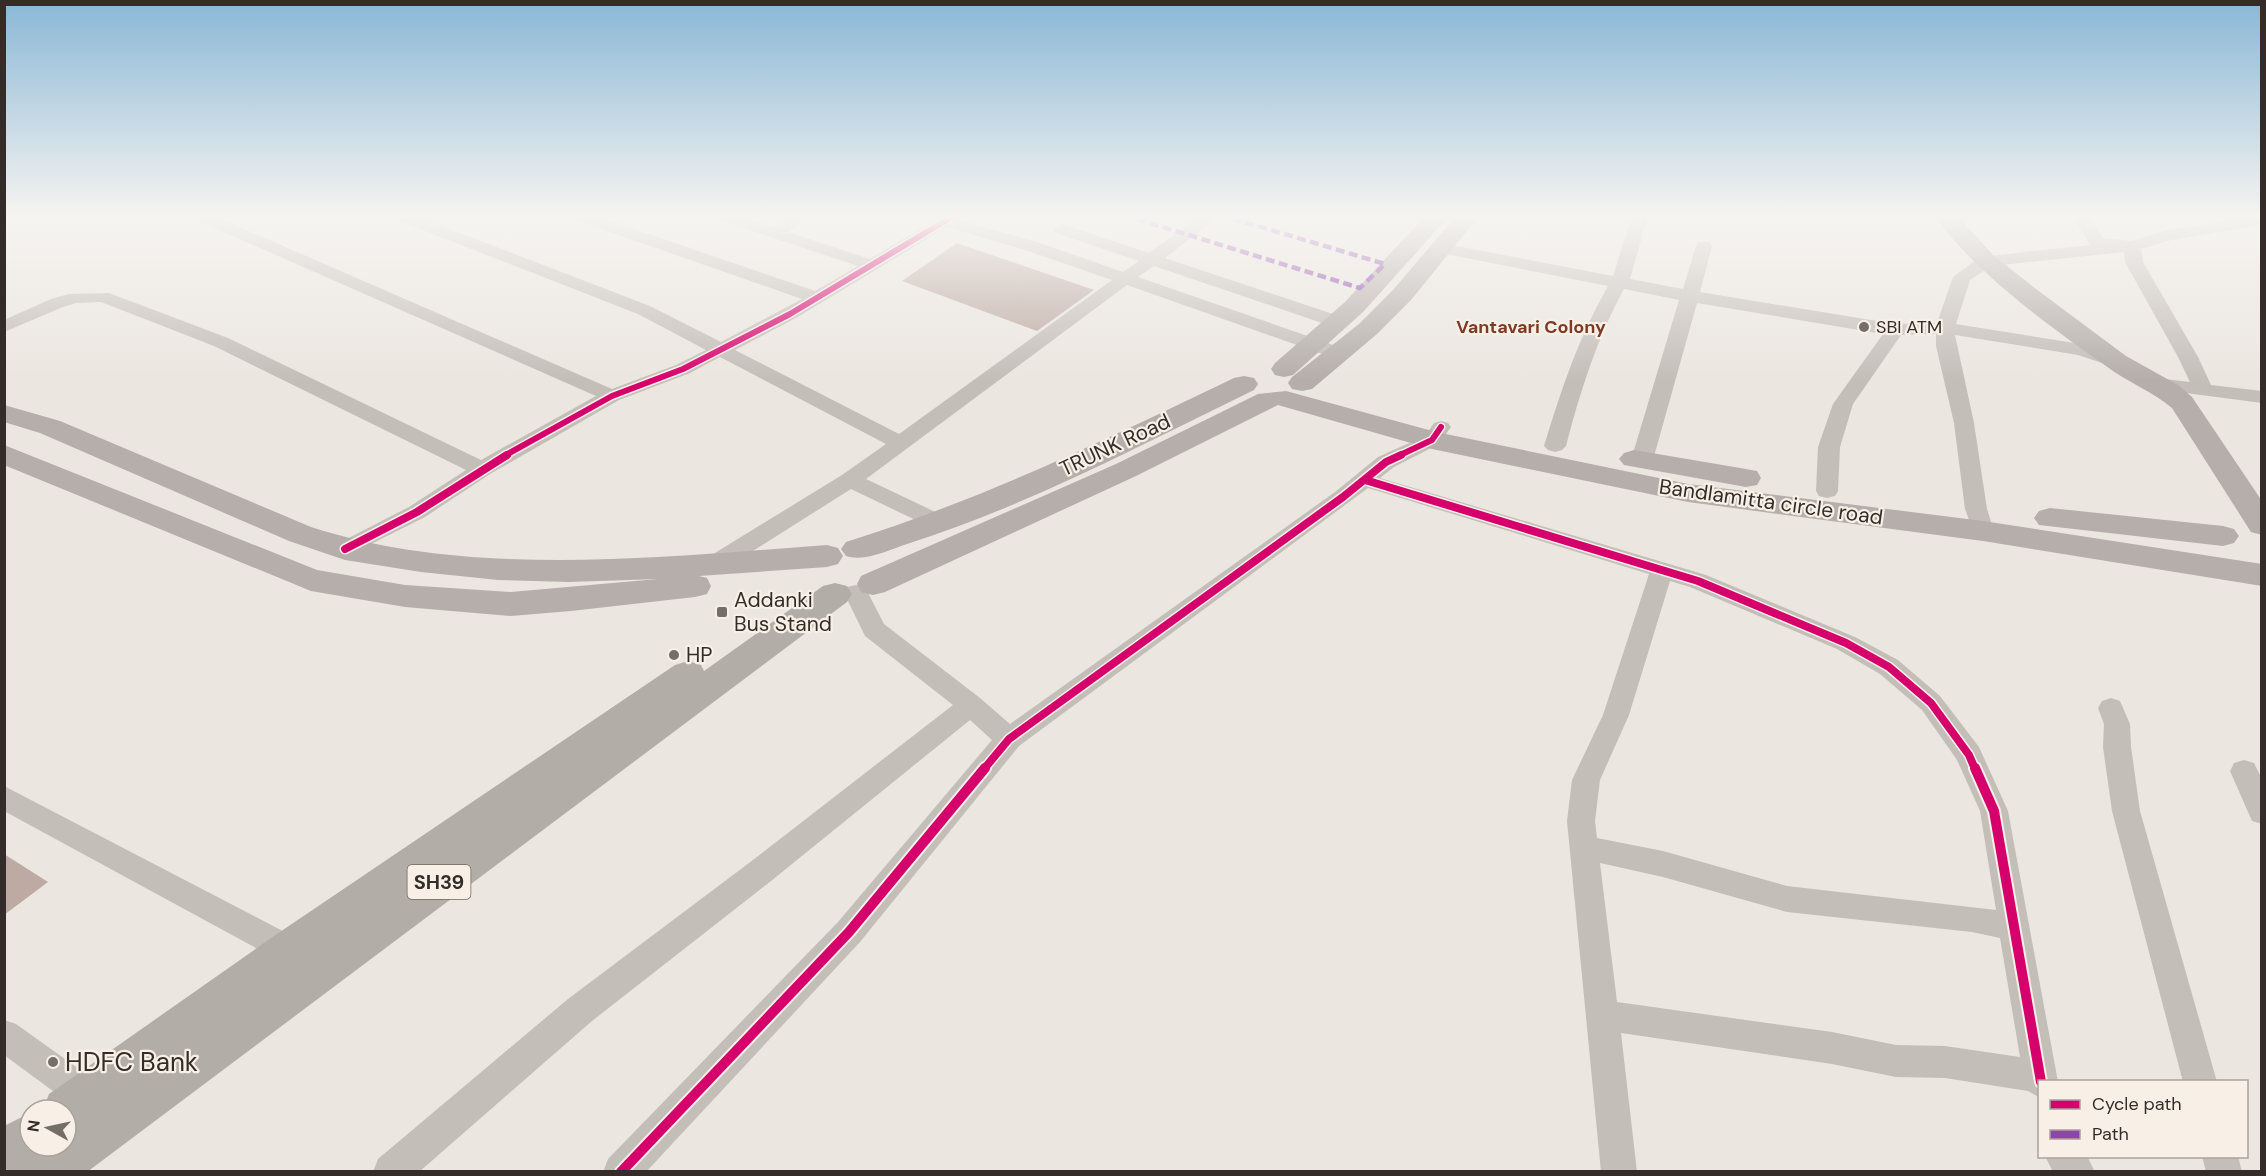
<svg xmlns="http://www.w3.org/2000/svg" width="2266" height="1176" font-family="'DM Sans',sans-serif">
	<style>
		.building { fill: #bdaba3 }
		.lines { fill: none; stroke-linecap: round; stroke-linejoin: round }
		.street { fill: #c4beb9; fill-rule: evenodd }
		.secondary { fill: #b5aeaa; fill-rule: evenodd }
		.primary { fill: #b3ada8; fill-rule: evenodd }
		.quiet { stroke: #8e44ad; stroke-width: 4.5; stroke-dasharray: 9 4.5; stroke-linecap: butt }
		.cycleway-far2-casing { stroke: #f8f0e7; stroke-width: 9 }
		.cycleway-far1-casing { stroke: #f8f0e7; stroke-width: 11 }
		.cycleway-casing { stroke: #f8f0e7; stroke-width: 14 }
		.cycleway-far2 { stroke: #d6006c; stroke-width: 6 }
		.cycleway-far1 { stroke: #d6006c; stroke-width: 8 }
		.cycleway { stroke: #d6006c; stroke-width: 10 }
		.poi-dot { fill: #746d68; stroke: #f8f0e7; stroke-width: 2 }
		.labels { text-anchor: middle; dominant-baseline: central; stroke-width: 4.5; stroke-linejoin: round; paint-order: stroke }
		.far-neighbourhood-label { font-size: 18px; font-weight: bold; fill: #7d3b27; stroke: #f8f0e7 }
		.far-poi-label { font-size: 18px; fill: #342c28; stroke: #f8f0e7; text-anchor: start }
		.shield { fill: #f8f0e7; stroke: #6f6761; stroke-width: 1.5 }
		.shield-label { font-size: 20px; font-weight: bold; fill: #342c28 }
		.street-label { font-size: 21px; fill: #342c28; stroke: #f8f0e7 }
		.poi-label { font-size: 21px; fill: #342c28; stroke: #f8f0e7; text-anchor: start }
		.near-poi-label { font-size: 26px; fill: #342c28; stroke: #f8f0e7; text-anchor: start }
	</style>
	<rect width="100%" height="100%" fill="#ebe6e0"/>
	<path class="building" d="M957,243l137,47 -57,41 -135,-50z
		M4,854l44,28 -44,33z"/>
	<g class="lines">
		<path class="street" d="M190,215h22l400,174 64,-24 30,-15 -68,-36 -246,-96 -2,-3h23l237,91 71,36 81,-43 -232,-81 -2,-3h25l222,76 43,-25 -145,-48 -2,-3h25l37,12 21,-12h20l-26,17 82,27 73,-44h20l-4,5 81,23 83,29 16,-11 -83,-28 -2,-4 8,-5 87,29 52,-38h19l-55,43 171,57 2,4 -2,4h-14l-168,-57 -16,11 207,72 3,4 -3,4h-14l-204,-72 -261,194 80,38 3,5 -3,5 -8,2 -8,-2 -79,-38 -125,79 -8,2 -8,-2 -4,-6 4,-6 132,-81 44,-31 -166,-87 -30,16 -71,27 -129,74 -65,43 -80,40 -8,-3 -4,-5 4,-5 72,-37 57,-37 -252,-124 -113,-44 -25,1 -13,4 -59,25v-12l47,-21 18,-5 40,-1 119,45 253,122 115,-64 -404,-178zM947,227l81,24 84,29 -213,154 -164,-84 61,-32z
			M1632,215h16l-18,64 53,10 13,-43 2,-4h12l2,4 -12,46 195,32 42,-1 16,-46 27,-20 110,-12 -18,-30h16l15,23 28,3 38,-11 93,-15v10l-91,15 -30,9 2,13 55,95 13,28 51,6v12l-114,-15 -3,-4 3,-4 7,-2 35,4 -12,-25 -53,-95 -1,-10 -133,14 -21,14 -14,44 125,20 40,13 3,4 -3,4 -7,2 -36,-12 -123,-20 19,88 13,86 7,22 -3,5 -8,2 -8,-2 -10,-27 -11,-86 -18,-77v-12l-35,1 -48,69 -13,43 -2,44 -3,5 -8,2 -8,-2 -3,-5 2,-44 15,-43 50,-70 -186,-31 -44,157 -3,5 -8,1 -8,-1 -3,-5 48,-160 -55,-11c-27,49 -44,103 -58,157l-4,4 -7,2 -7,-2 -4,-4c17,-56 35,-110 64,-160l-167,-33 -6,-1 -3,-4 3,-4 6,-1 172,33z
			M1917,215h36l2,3 -8,5 -28,-5z
			M1441,421l7,2 3,4 -12,17 -45,23 -14,11 326,97 149,62 43,23 42,36 39,51 29,64 50,271h-18v16l-12,-7 -83,-13 -49,-1 -64,-13 -211,-31 16,139h-36l-34,-351 5,-41 31,-65 46,-141 -281,-86 -349,258 -159,196 -214,230h-43l5,-13 230,-237 154,-182 -22,-20 -199,161 -179,140 -173,151h-46l5,-13 190,-160 181,-136 204,-158 -88,-69 -21,-43 3,-6 9,-2 9,2 19,37 96,74 30,26 325,-232 43,-35 47,-21 9,-13zM1670,581l20,6 147,62 43,25 42,36 35,50 23,51 16,99 -209,-24 -124,-35 -66,-13 -2,-17 5,-41 29,-65zM1600,863l63,14 124,35 185,20 28,6 20,119 -75,-11 -49,-1 -64,-13 -215,-30z
			M2111,698l9,3 10,23 1,23 9,64 77,271h-34l-71,-271 -9,-64 1,-23 -6,-16 4,-7z
			M2244,760l10,3 8,16v45l-10,-3 -22,-50 4,-8z
			M4,786l296,154 5,10 -5,10 -11,4 -11,-4 -274,-149z
			M4,1020l12,4 84,60 5,12 -5,12 -12,5 -12,-5 -72,-53z
			M2045,1156h42l8,16h-42z
			M2202,1156h36l4,16h-36z"/>
		<path class="secondary" d="M1426,215h24l-87,97 -70,63 -9,2 -9,-2 -4,-6 4,-6 70,-61z
			M1457,215h23l-69,85 -34,34 -65,55 -10,2 -10,-2 -4,-6 4,-6 67,-53 34,-34z
			M1934,215h23l37,41 46,36 86,64 52,29 14,12 70,104v34l-11,-3 -79,-124c-20,-17 -45,-26 -66,-42 -56,-39 -133,-95 -172,-151z
			M1244,376l10,2 4,6 -4,6c-113,55 -227,116 -347,154 -19,6 -41,18 -61,12l-5,-7 5,-7c135,-42 261,-103 388,-164z
			M1286,391l150,41 252,52 295,37 279,43v22l-279,-45 -295,-39 -256,-53 -154,-44 -142,71 -251,116 -12,3 -12,-3 -4,-8 4,-8 255,-112 142,-70z
			M4,405l56,16 251,106c160,52 351,30 516,18l11,3 5,8 -5,8 -11,3 -128,9 8,2 4,8 -4,8 -12,3 -124,14 -60,5 -106,-9 -94,-16 -307,-126v-20l313,125 88,15 106,7 147,-13 -89,3 -71,-2 -77,-8 -76,-12 -56,-19 -249,-108 -36,-11z
			M1634,450l112,19 11,2 4,7 -4,7 -11,2 -122,-22 -5,-6 5,-6z
			M2050,508l173,18 11,3 5,7 -5,7 -11,3 -184,-21 -5,-7 5,-7z"/>
		<path class="primary" d="M835,583l12,3 5,8 -5,8 -760,570h-83v-46l26,-13v33h36v-36h-23l6,-16 225,-158 401,-271 13,-4 13,4 3,6 119,-85z"/>
		<path class="quiet" d="M1124,215l236,73 25,-24 -164,-49"/>
		<g class="cycleway-far2-casing">
			<path id="cycleway-far2" d="M504,456l108,-60 71,-27 107,-55 165,-99
				M1398,456l34,-16 9,-13"/>
		</g>
		<g class="cycleway-far1-casing">
			<path id="cycleway-far1" d="M1365,480l333,101 148,62 43,24 42,36 38,52 6,14
				M345,549l72,-37 90,-57
				M984,769l25,-30 334,-242 43,-35 15,-7"/>
		</g>
		<g class="cycleway-casing">
			<path id="cycleway" d="M1975,768l19,43 47,271
				M621,1172l228,-240 136,-164"/>
		</g>
		<use href="#cycleway-far2" class="cycleway-far2"/>
		<use href="#cycleway-far1" class="cycleway-far1"/>
		<use href="#cycleway" class="cycleway"/>
	</g>
	<linearGradient id="sky" x2="0" y2="1"><stop stop-color="#8ab7d6"/><stop offset="0.57" stop-color="#f6f4f1"/><stop offset="1" stop-color="#f6f4f1" stop-opacity="0"/></linearGradient>
	<rect width="2266" height="380" fill="url(#sky)"/>
	<g class="poi-dot">
		<circle cx="1864" cy="327" r="6"/>
		<rect x="716" y="606" width="12" height="12" rx="3"/>
		<circle cx="674" cy="655" r="6"/>
		<circle cx="53" cy="1062" r="6"/>
	</g>
	<g class="labels">
		<g class="far-neighbourhood-label">
			<text x="1531" y="327">Vantavari Colony</text>
		</g>
		<g class="far-poi-label">
			<text x="1876" y="327">SBI ATM</text>
		</g>
		<rect class="shield" x="407.5" y="865" width="63" height="34" rx="4.5"/>
		<g class="shield-label">
			<text x="439" y="882">SH39</text>
		</g>
		<g class="street-label">
			<text transform="translate(1115 445) rotate(-25)">TRUNK Road</text>
			<text transform="translate(1771 502) rotate(8)">Bandlamitta circle road</text>
		</g>
		<g class="poi-label">
			<text x="734" y="600">Addanki<tspan x="734" dy="24">Bus Stand</tspan></text>
			<text x="686" y="655">HP</text>
		</g>
		<g class="near-poi-label">
			<text x="65" y="1062">HDFC Bank</text>
		</g>
	</g>
	<rect width="2266" height="1176" fill="none" stroke="#342c28" stroke-width="12"/>
	<rect x="2038" y="1080" width="210" height="78" fill="#f8f0e7" stroke="#aaa29b" stroke-width="1.5"/>
	<rect x="2050" y="1100" width="30" height="9" fill="#d6006c" stroke="#aaa29b" stroke-width="1.5"/>
	<text x="2092" y="1110" font-size="18" fill="#342c28">Cycle path</text>
	<rect x="2050" y="1130" width="30" height="9" fill="#8e44ad" stroke="#aaa29b" stroke-width="1.5"/>
	<text x="2092" y="1140" font-size="18" fill="#342c28">Path</text>
	<g transform="translate(48 1128) rotate(278)"><circle r="28" fill="#f8f0e7" stroke="#aaa29b" stroke-width="1.5"/>
	<path d="M0-4.5L10 22L0 15L-10 22Z" fill="#746d68"/>
	<text y="-9" font-size="16" font-weight="bold" text-anchor="middle" fill="#342c28">N</text>
	</g>
</svg>
